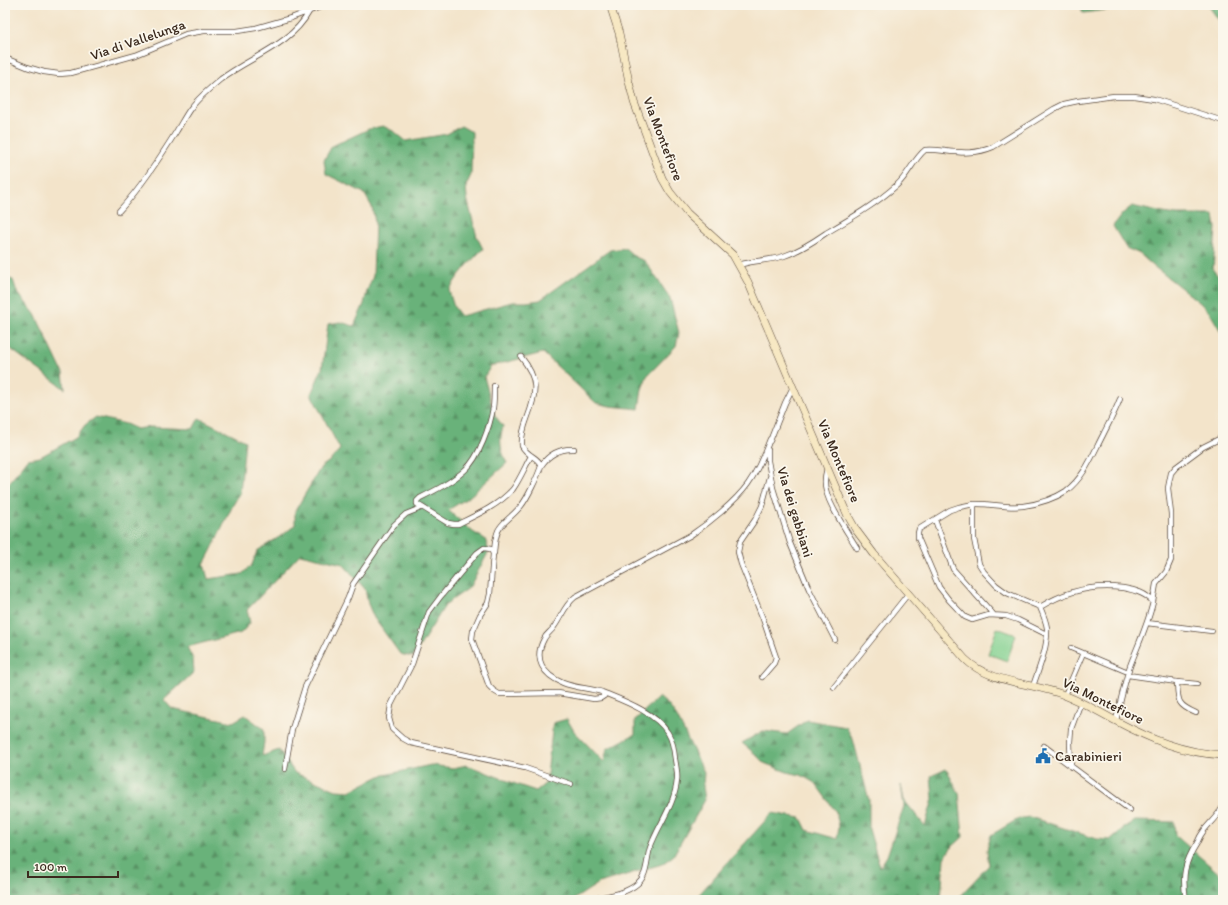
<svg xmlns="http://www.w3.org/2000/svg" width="1228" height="905" font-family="Itim,sans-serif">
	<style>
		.forest { fill: url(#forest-firs); stroke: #526e4c }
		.park { fill: #82d08f; stroke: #5e7d56 }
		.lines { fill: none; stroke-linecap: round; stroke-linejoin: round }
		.street-casing { stroke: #574638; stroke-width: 6 }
		.secondary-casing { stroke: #574638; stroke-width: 8 }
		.street { stroke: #fff; stroke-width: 4.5 }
		.secondary { stroke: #f7e8c3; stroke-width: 7 }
		.labels { text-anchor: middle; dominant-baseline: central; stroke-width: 3.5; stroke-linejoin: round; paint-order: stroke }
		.street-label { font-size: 14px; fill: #3b2a1e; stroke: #fbf7ec }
		.poi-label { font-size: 14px; fill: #3b2a1e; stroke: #fbf7ec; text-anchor: start }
	</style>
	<defs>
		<pattern id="forest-firs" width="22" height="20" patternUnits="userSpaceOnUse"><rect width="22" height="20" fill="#69b27a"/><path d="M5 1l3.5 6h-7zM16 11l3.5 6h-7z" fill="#589163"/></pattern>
	</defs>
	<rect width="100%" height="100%" fill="#fbf7ec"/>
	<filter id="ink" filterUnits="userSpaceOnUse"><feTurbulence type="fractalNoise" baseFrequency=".025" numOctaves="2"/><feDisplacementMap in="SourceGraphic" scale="8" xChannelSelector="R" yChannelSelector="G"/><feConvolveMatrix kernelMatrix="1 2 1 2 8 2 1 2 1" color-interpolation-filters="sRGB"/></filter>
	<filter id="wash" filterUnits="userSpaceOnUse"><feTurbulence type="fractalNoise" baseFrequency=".012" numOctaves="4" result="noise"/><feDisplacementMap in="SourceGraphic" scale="16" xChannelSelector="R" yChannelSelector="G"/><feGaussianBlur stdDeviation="0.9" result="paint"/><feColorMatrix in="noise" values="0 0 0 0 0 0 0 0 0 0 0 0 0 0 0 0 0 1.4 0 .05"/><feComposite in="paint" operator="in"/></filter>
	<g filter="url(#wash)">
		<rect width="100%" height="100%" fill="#f3e4ca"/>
		<path class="forest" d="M1080,5h51l-2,2 -46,6z
			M1208,5h15v21z
			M383,126l12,6 11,9 41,-7 14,-8 11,6 -1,43 -5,11 1,12 10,39 6,12c-13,13 -25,25 -34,42l5,16 7,9 51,-14h15l13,-2 70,-50 15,-2 10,9 10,4 25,37 9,35 -3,13 -29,30 -5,13 -3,20 -29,-3 -14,-3 -53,-50 -52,13 -7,11 11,39 8,10c-4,16 -3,22 4,37l-38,34 -21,13 25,22 12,7 4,12 -20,37 -23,16 -33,53 -13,-3 -26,-36 -6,-14 -3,-15 -22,-25 -43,-10 -53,56 3,13 -9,10 -54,14 6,12 1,13 -30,28 8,9 61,13 12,-7 19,14v13l-2,14 17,-6 16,23 41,17 14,1 30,-15 51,-11 22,3 14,-3 54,21 15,5 10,-8 7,-60 14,-4 7,12 30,31 3,-13 28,-15v-14l24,-23 10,9 8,11 27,55 -1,14 2,14 -32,56 -11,8 -63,19 -26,17h-568v-412l23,-29 12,-2 36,-20 9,-12 11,-8 30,7 11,5 13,-2 43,2 6,-11 35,17 11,6 -5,52 -7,12 -22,46 -7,13 4,15 34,-5 10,-9 5,-14 27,-17 11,-9v-14l26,-44 10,-7 9,-11 -29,-55 11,-25 6,-45 12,-2 14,4 10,-22 3,-13 6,-15 2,-54 -3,-15 -8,-14 -38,-19 -2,-14 8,-14 37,-17z
			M1132,206l31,7 13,2h38l2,13 -3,42 8,9h2v56l-13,-22 -11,-11 -47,-37 -12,-11 -14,-6 -13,-22 9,-12z
			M5,277l8,3 4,12 18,22 28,59 2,16 -53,-39 -7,-7z
			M807,720l39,7 7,12 16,61v29l11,38 7,-11 17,-50 -3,-21 3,15 21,26 8,-27 -2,-23 15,-7 13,24 4,44 -11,10 -8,11 -3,42h-247l78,-87 29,5 6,12 30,9 2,-13 -3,-14 -21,-29 -14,-8 -14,-3 -23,-9 -10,-10 -12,-10 21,-12 24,3z
			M1030,817l67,22 13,1 14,-12 11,-7 39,1 1,13 48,42v23h-267l33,-35 -2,-15 4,-15 27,-16z"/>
		<path class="park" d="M997,628l19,7 -9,26 -19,-7z"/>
	</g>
	<g filter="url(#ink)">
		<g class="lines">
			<g class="street-casing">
				<path id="street" d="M5,58l22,9 17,5 15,2 12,-1 65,-18 50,-21 18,-3h33l19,-3 35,-10 35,-13
					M119,211c22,-24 40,-52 57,-79 5,-8 9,-16 14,-23 9,-12 20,-21 31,-30 29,-22 70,-34 88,-67
					M739,265c15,-5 30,-4 45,-9 15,-5 29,-14 42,-23 24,-14 50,-29 71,-48 11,-10 17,-26 28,-35 7,-1 13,0 20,1 17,2 32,3 48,-4l61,-38 10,-5 14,-3 36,-5h20l20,3 69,22
					M494,386c0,7 0,15 -1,22 -3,18 -14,50 -28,62 -13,12 -29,20 -45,28l-3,3v3l31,19 6,1h4c19,-9 41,-19 55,-35 7,-10 12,-22 18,-33
					M770,441l15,-38 8,-16
					M768,450v11l5,27 17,55 19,46 26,51
					M541,466c7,-11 19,-18 33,-17
					M827,468c-2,7 -3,15 -1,22 3,16 22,43 31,58
					M974,504c16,-1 32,4 49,2 14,-2 31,-7 43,-15 18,-13 27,-37 37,-56 6,-12 12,-23 17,-36
					M935,520l18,49 40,45
					M494,553c2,-32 9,-26 27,-47 6,-7 17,-30 20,-40 -2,-9 -13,-9 -19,-20 -1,-9 2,-19 5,-27 10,-26 12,-40 -6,-62
					M1153,602l3,-18 10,-12 5,-12v-46l-3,-26 3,-15 5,-6 27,-20 20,-10
					M1040,607c26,-16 53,-23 83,-19 12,2 23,5 30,14 -5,22 -15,43 -23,64 -6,18 -10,37 -14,55
					M1147,623l65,8
					M1071,648l12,5
					M1128,675l49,7c1,19 0,23 19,31
					M762,677l12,-14 2,-6 -13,-38 -22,-55 -3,-12 2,-10 15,-22 7,-14 8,-29
					M1177,682l20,2
					M1033,686c6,-18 15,-39 14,-58 -1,-7 -4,-14 -7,-21l-33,-14 -11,-8 -12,-13 -5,-8 -5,-25v-35l-15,3 -9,3 -31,19 -1,4v5l21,49 10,13 16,17 7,3 17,-5 17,1 12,4 28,14
					M834,687l74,-93
					M1065,695l18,-42 45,19
					M1044,746l86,64
					M1071,767l-1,-25 1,-13 10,-27
					M285,769l7,-40 13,-42 43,-89 5,-14 41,-59 12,-11 15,-6
					M571,784l-46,-16 -114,-25 -9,-5 -10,-9 -3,-11 2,-13 21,-41 17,-52 12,-16 36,-43 7,-5 7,1 2,5 -3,40 -2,9 -8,12 -7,16 -1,8 17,47 5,5 5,3 59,-1 36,6 7,-1 3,-2 -2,-4c-13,-4 -27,-4 -39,-9 -20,-8 -30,-24 -19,-44 2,-5 7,-7 10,-12 8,-11 10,-21 21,-30l116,-62c18,-12 44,-33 57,-51 10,-14 16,-29 22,-45
					M588,900c16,-4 36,-5 49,-16 11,-9 9,-23 13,-36 8,-23 25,-43 27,-68 1,-6 -1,-14 -2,-21 -1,-9 -2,-18 -7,-26 -13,-21 -44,-32 -66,-41
					M1186,900c-4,-24 -2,-37 11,-57 2,-5 5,-10 8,-14 6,-7 13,-14 18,-22"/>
			</g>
			<g class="secondary-casing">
				<path id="secondary" d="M610,5l9,28 10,49 5,20 28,76 8,14 17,21 46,42 15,27 99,232 9,16 18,24 91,105c24,24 68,24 99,36 18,7 34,16 50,25 36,19 68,33 109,35"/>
			</g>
			<use href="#street" class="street"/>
			<use href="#secondary" class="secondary"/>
		</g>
	</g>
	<defs>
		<g id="civic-bare" transform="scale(1.2)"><path d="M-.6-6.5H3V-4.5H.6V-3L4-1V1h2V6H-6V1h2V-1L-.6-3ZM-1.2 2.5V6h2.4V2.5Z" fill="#1f6fb2" stroke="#fbf7ec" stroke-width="2.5" paint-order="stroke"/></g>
	</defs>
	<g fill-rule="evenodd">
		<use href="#civic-bare" x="1043" y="756"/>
	</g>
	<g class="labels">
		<g class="street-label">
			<text transform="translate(138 40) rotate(-19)">Via di Vallelunga</text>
			<text transform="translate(663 139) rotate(69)">Via Montefiore</text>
			<text transform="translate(839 461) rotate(67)">Via Montefiore</text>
			<text transform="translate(795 512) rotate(73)">Via dei gabbiani</text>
			<text transform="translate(1103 701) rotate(26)">Via Montefiore</text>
		</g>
		<g class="poi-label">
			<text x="1055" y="756">Carabinieri</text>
		</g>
	</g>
	<rect width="1228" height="905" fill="none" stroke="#fbf7ec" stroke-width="20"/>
	<path d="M28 871v6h90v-6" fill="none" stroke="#3b2a1e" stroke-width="2"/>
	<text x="34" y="871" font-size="12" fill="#3b2a1e" stroke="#fbf7ec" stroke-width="3" paint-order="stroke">100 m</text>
</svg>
